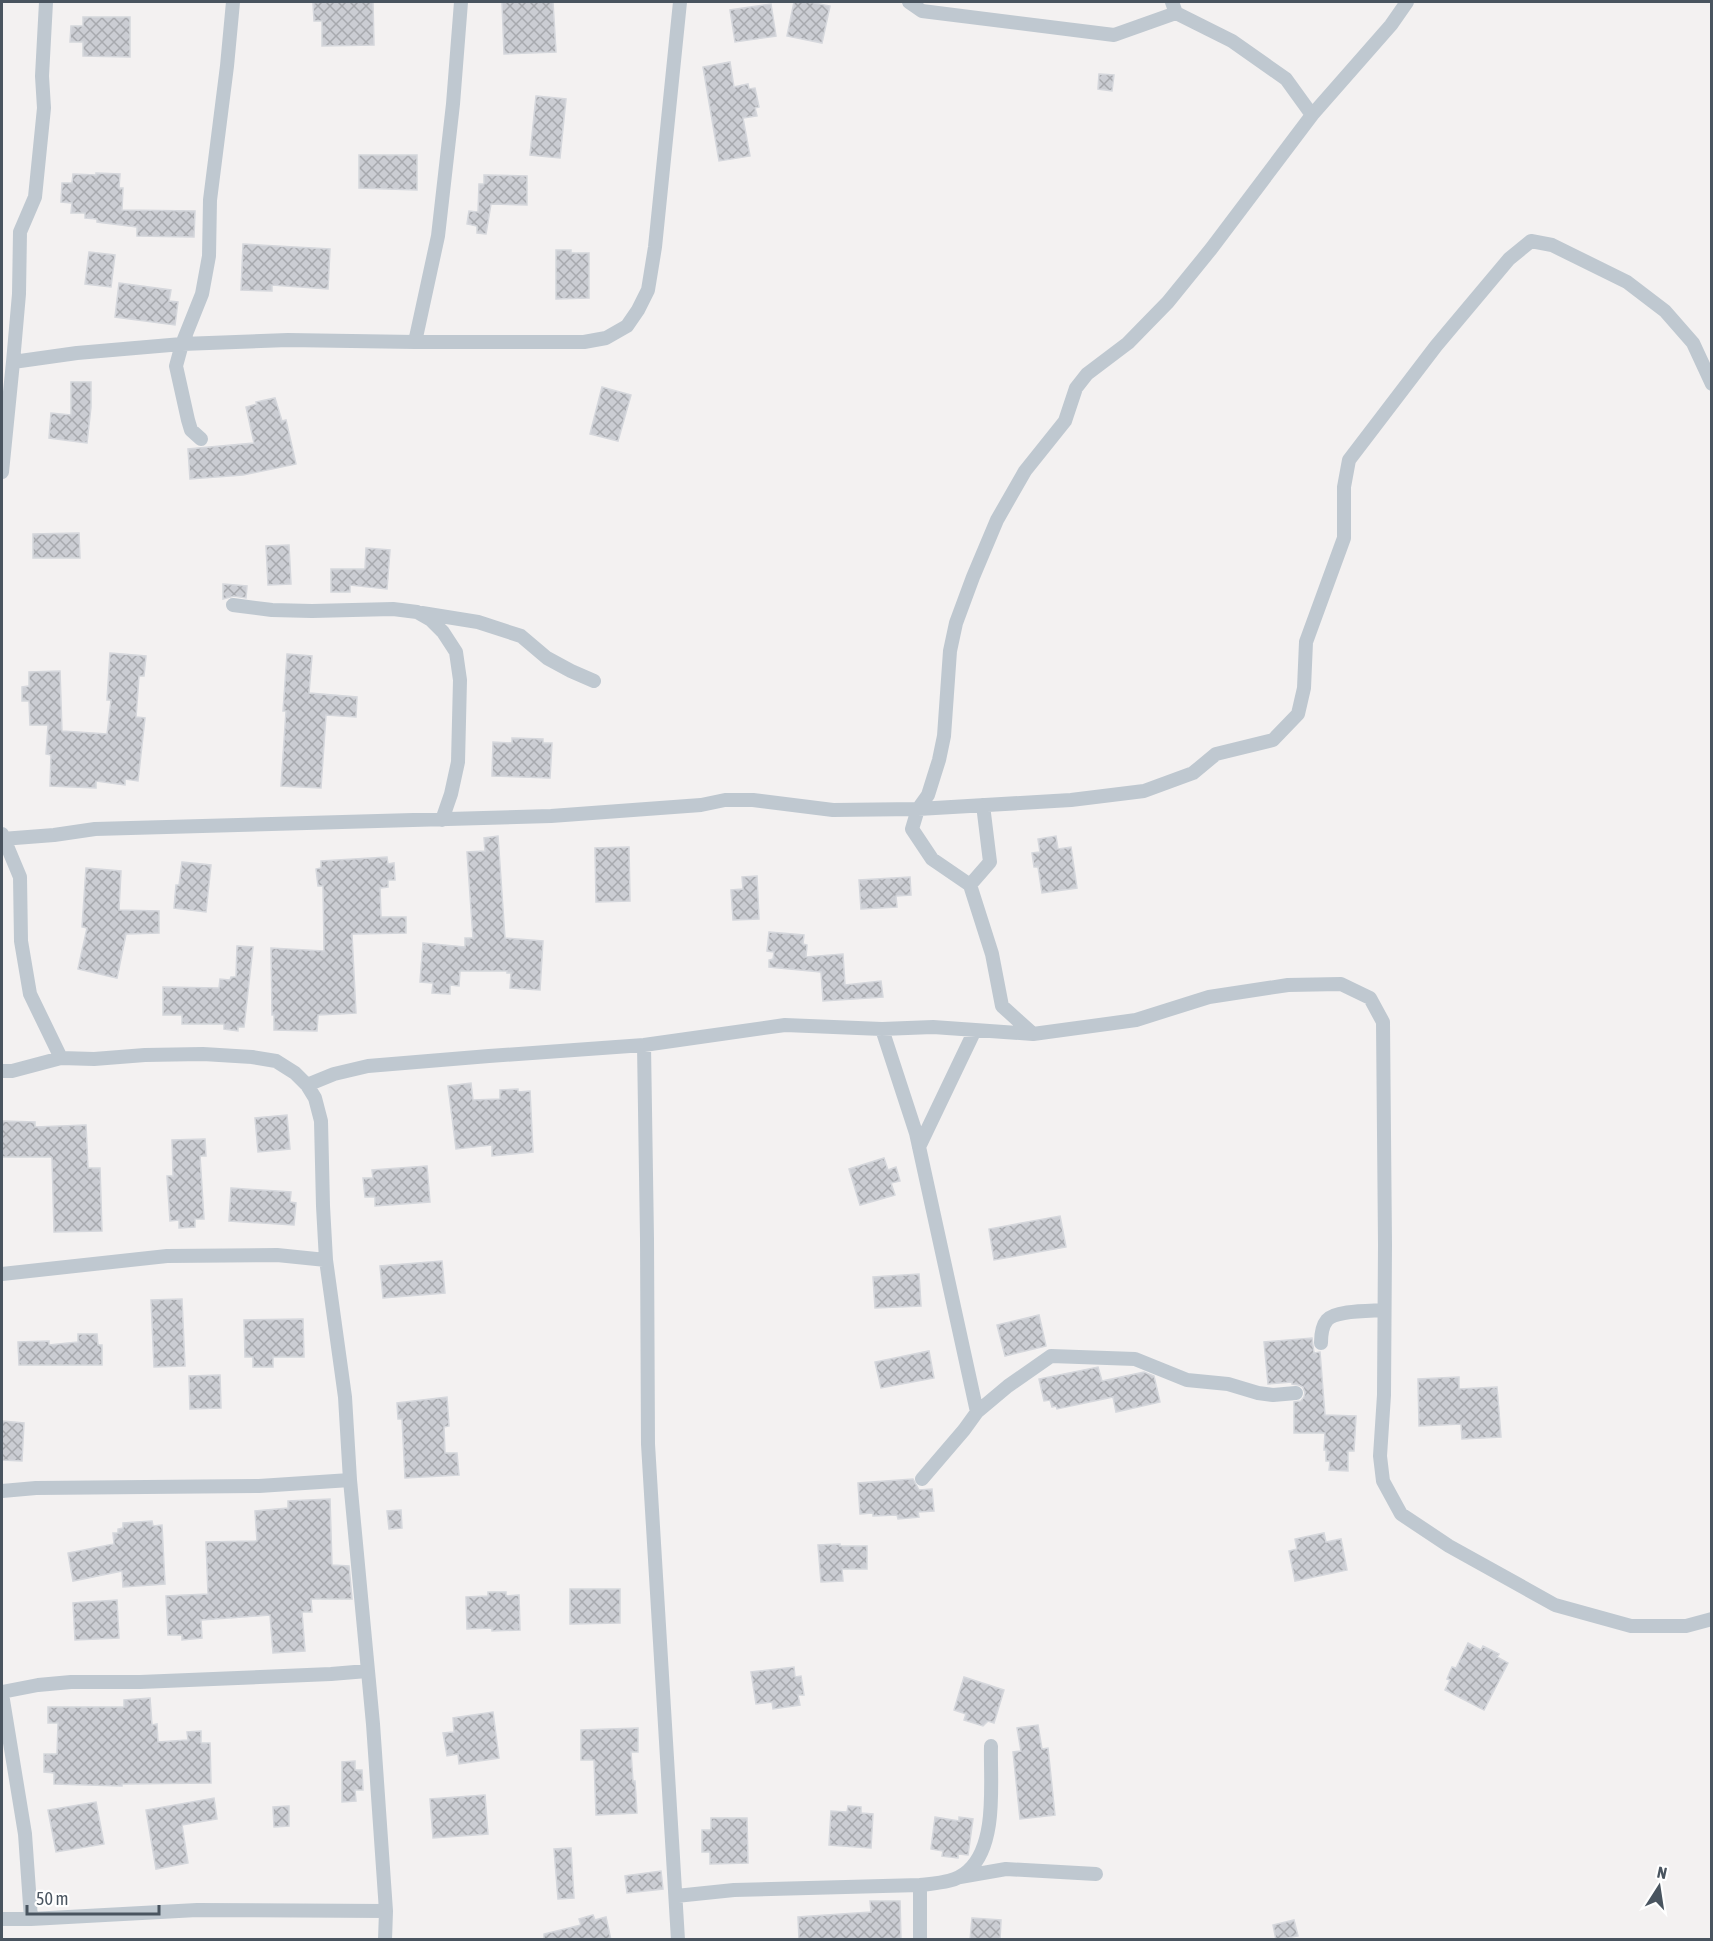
<svg xmlns="http://www.w3.org/2000/svg" width="1713" height="1941" font-family="'Asap Condensed',sans-serif">
	<style>
		.building { fill: url(#building-cross-hatch); stroke: #d5d7dc; stroke-width: 1.5 }
		.lines { fill: none; stroke-linecap: round; stroke-linejoin: round }
		.street { stroke: #bfc8d0; stroke-width: 14 }
	</style>
	<defs>
		<pattern id="building-cross-hatch" width="8" height="8" patternUnits="userSpaceOnUse" patternTransform="scale(1.5)"><rect width="8" height="8" fill="#cbcdd3"/><path d="M0 0l8 8M0 8l8-8" fill="none" stroke="#a7a9ae"/></pattern>
	</defs>
	<rect width="100%" height="100%" fill="#f3f1f1"/>
	<path class="building" d="M321,2h52l1,43 -52,1v-25h-8l-1,-18z
		M502,2h51l3,50 -52,2z
		M794,2h15l21,4 -8,37 -35,-7z
		M771,4l5,32 -41,6 -5,-32z
		M83,17h47v40l-47,-1v-14h-13l1,-16h12z
		M730,62l4,25 14,-3 1,5 6,-1 4,19 -4,1 2,8 -14,2 7,38 -31,5 -16,-94z
		M1099,74l15,1 -2,16 -14,-2z
		M536,96l30,3 -6,59 -30,-3z
		M359,155h58v35l-58,-2z
		M96,173l24,1 -1,14h4l-1,22 73,1 -1,26 -57,-1v-9l-40,-5v-3l-12,-1v-5h-14l1,-10 -11,-1 1,-19h10l1,-9 23,1z
		M484,175l43,1v29l-36,-1 -5,30 -9,-1v-7l-10,-2 2,-13 9,1 1,-28h5z
		M243,244l87,5 -2,40 -56,-4v6l-31,-1z
		M556,250h15v3h18v45l-33,1z
		M89,252l26,3 -4,32 -26,-3z
		M119,283l52,7 -2,11 9,1 -3,23 -60,-8z
		M71,382h20v25l-4,36 -38,-5 2,-25 20,2z
		M602,387l29,8 -13,46 -28,-7z
		M275,398l7,23 4,-1 10,44 -53,11 -53,4 -2,-30 66,-6 -8,-36 11,-3 -1,-2z
		M79,533l1,25h-47v-24z
		M289,545l2,39 -23,1 -2,-39z
		M366,548l24,2 -3,39 -37,-4v7h-19v-23h34z
		M223,584l24,2 -1,12 -12,-2 -11,3z
		M110,653l36,3 -2,20h-5l-3,41 9,1 -7,63 -13,-2v6l-29,-4v7l-46,-2 1,-31 -5,-1 2,-29h-18l-1,-24h-7v-14l7,-1v-14l31,-1 2,60 45,3 4,-34h-4z
		M287,654l25,2 -3,37 48,4 -1,20 -30,-2 -5,73 -40,-2 5,-75h-3z
		M512,738l31,1v4h9l-2,35 -58,-2 1,-34 19,1z
		M498,836l7,102 38,3 -3,49 -30,-2 1,-15h-4v-2h-47l-1,15 -9,-1v9l-18,-1 1,-10 -13,-1 3,-39 42,4v-9h8l-6,-86 18,-1 -1,-13z
		M1056,836l2,13 13,-2 6,41 -35,5 -4,-26h-4l-2,-14 8,-1 -2,-13z
		M629,847l1,54 -34,1 -1,-54z
		M387,857l1,7 6,-1 1,17h-7v7l-8,1 1,29h25v16l-54,1 4,79 -38,2 -1,16 -43,-1v-15h-2l-1,-67 53,3 -1,-65h-5l-2,-17 5,-1v-7z
		M182,862l29,3 -5,47 -32,-4 2,-23h3z
		M86,868l35,3 -2,39 40,1v22l-33,1 -9,44 -39,-9 9,-41 -5,-1z
		M757,876l2,43 -26,1 -2,-30 12,-1 -1,-12z
		M910,877l1,18 -15,1 1,11 -36,2 -2,-29z
		M769,932l35,3 -1,9 4,1 -1,12 37,-3 2,31 36,-4 2,16 -60,4 -2,-29 -52,-5v-7l4,-1 1,-7 -7,-1z
		M237,946l16,1 -9,80h-6v4l-14,-2v-5h-42v-9h-19v-28l56,1 1,-9 10,1 1,-3h5z
		M471,1083l2,17 27,-1v-9l18,-1v3l12,-1 3,61 -41,4v-11l-36,4 -8,-63z
		M287,1115l3,34 -32,3 -3,-34z
		M2,1121l33,1v5l51,-2 2,43h12l2,63 -48,1 -2,-74 -1,-1h-49z
		M205,1139l1,17h-6l4,63h-9v8l-16,1v-8l-9,1 -3,-45h6l-1,-36z
		M884,1158l4,12 8,-3 4,14 -9,2 4,12 -35,10 -11,-36z
		M427,1166l3,36 -55,4v-9h-10l-2,-19h10l-1,-8z
		M231,1188l60,4 -1,10 6,1 -2,22 -65,-4z
		M1060,1216l6,31 -72,13 -5,-31z
		M442,1261l3,32 -62,5 -3,-32z
		M919,1274l2,32 -46,2 -2,-31z
		M182,1299l3,67 -31,1 -3,-67z
		M1039,1315l7,31 -41,10 -8,-31z
		M303,1319l1,38h-31v10h-20v-10h-8l-1,-37z
		M78,1334h19l1,11h4v20h-83l-1,-23 31,-1v4l29,-3z
		M1312,1338l2,15 6,-1 5,63 31,1 -2,35h-6v20l-19,-1 1,-9h-4v-11h-2l1,-17h-31v-31l7,-1 3,-4 1,-4 -2,-6 -4,-2 -7,-1v-2l-24,2 -4,-42z
		M929,1351l5,27 -53,10 -6,-26z
		M1098,1367l4,14 42,-9 10,4 6,26 -44,10 -3,-15 -56,12 -1,-3 -4,1 -2,-7 -6,1 -5,-22z
		M220,1375l1,33 -31,1 -1,-33z
		M1459,1377v12l38,-2 4,50 -39,2 -1,-15 -42,2 -1,-47z
		M447,1397l2,29 -5,1 1,26h12l2,22 -54,3 -3,-59h-4l-1,-16z
		M2,1421l22,2 -2,38 -20,-1z
		M913,1479l6,11 13,-1 2,22 -16,1 1,5 -21,2 -1,-4 -24,1v-3l-13,1 -2,-31z
		M330,1499l2,66 17,1 3,33h-41l1,13h-10l3,39 -32,2 -3,-38 -69,5 1,18 -20,2v-5h-14l-2,-39 42,-2 -2,-52 51,-1 -2,-30 33,-3v-7z
		M401,1510l1,18 -13,1 -2,-18z
		M152,1521l1,5 9,-1 3,59 -42,3 -1,-16 -49,10 -5,-28 46,-9 -1,-11h5v-4l5,-1v-5z
		M1324,1533l2,9 15,-3 6,31 -52,11 -6,-30 8,-2 -2,-10z
		M840,1544v2h27v23h-25l1,12 -22,1 -3,-37z
		M570,1589h50v34l-50,1z
		M488,1592h18v4l13,-1 1,35 -28,1v-3l-25,1 -1,-32 22,-1z
		M117,1600l2,38 -44,2 -2,-37z
		M1468,1643l13,7 2,-4 16,8 -2,3 11,6 -24,47 -39,-20 5,-10 -3,-1 5,-12 4,1z
		M794,1667l1,10 6,-1 3,19h-6l2,10 -27,4 -1,-7 -16,2 -5,-32z
		M964,1677l40,13 -10,33 -6,-2 -5,5 -19,-6 2,-6 -12,-4z
		M150,1698l2,27 5,-1 1,18 30,-2 -1,-8 14,-1v12h9l1,40 -89,1v2l-68,-2v-11l-10,-1v-18h13l1,-31h-10v-16h76v-7z
		M493,1712l6,46 -40,6 -1,-10 -11,2 -4,-23 11,-1 -1,-14z
		M1038,1725l4,24 6,-1 7,67 -35,4 -7,-67 8,-1 -4,-23z
		M638,1728v24h-7l2,29h2l2,32 -41,2 -2,-55h-13v-30z
		M355,1761v9h7l1,20h-8l1,11 -14,1v-40z
		M485,1795l3,39 -55,4 -3,-39z
		M214,1798l3,21 -35,6 6,38 -32,6 -10,-59z
		M96,1802l8,42 -48,8 -8,-42z
		M289,1806v20l-15,1 -1,-20z
		M848,1806l13,1v6l12,1 -2,34 -42,-3 2,-34 16,1z
		M935,1817l24,4v-4l14,2 -5,36 -10,-1v4l-16,-2 1,-5 -12,-2z
		M711,1818h36l1,45 -38,1v-12h-8v-22h9z
		M571,1848l3,50 -16,1 -4,-50z
		M661,1871l2,18 -36,4 -2,-17z
		M870,1901h30l1,39h-102l-1,-23 73,-5z
		M593,1915l2,5 11,-3 5,23h-67v-6l37,-9 -2,-6z
		M972,1918l29,2 -1,20h-30z
		M1294,1920l4,16 -22,4 -3,-15z"/>
	<g class="lines">
		<path class="street" d="M909,2l13,9 192,24 62,-22
			M1172,2l4,11 56,28 54,38 26,36
			M415,342l23,-106 15,-132 8,-102
			M13,362l6,-68 1,-62 15,-35 9,-89 -2,-32 4,-74
			M201,439l-10,-9 -3,-10 -12,-54 6,-22 20,-50 7,-38 1,-56 17,-134 6,-64
			M2,472l11,-110 64,-9 105,-9 106,-4 127,2h169l22,-4 21,-12 11,-16 10,-20 7,-43 25,-245
			M233,605l39,5 40,1 81,-2 24,3 14,8 12,12 13,20 4,28 -2,82 -7,32 -9,26
			M422,613l56,9 43,14 26,22 24,13 23,10
			M2,834l18,43 1,64 9,53 31,64
			M2,839l52,-4 41,-6 456,-13 150,-11 24,-5h28l80,10 85,-1 153,-9 73,-9 49,-18 23,-19 57,-14 25,-26 6,-26 2,-46 38,-104v-51l5,-27 87,-114 73,-87 22,-18 21,4 75,37 38,29 28,32 19,41
			M970,885l20,-23 -7,-57
			M882,1029l34,104 61,279 -13,18 -42,49
			M1033,1034l-31,-28 -10,-52 -22,-69 -38,-26 -20,-30 6,-20 10,-14 11,-35 5,-24 6,-85 6,-28 17,-46 24,-57 28,-49 40,-50 11,-33 11,-14 41,-31 40,-41 43,-53 101,-134 79,-90 16,-23
			M644,1045l3,194 1,205 30,496
			M2,1071h10l49,-13 33,1 51,-4 58,-1 49,3 24,4 19,12 12,12 8,13 6,23 2,85 3,54 19,137 5,83 23,244 13,187 -1,29
			M307,1085l27,-11 34,-8 121,-10 155,-11 141,-20 97,4 51,-2 100,7 103,-14 73,-23 79,-12 53,-1 29,14 13,24 2,223 -1,150 -4,61 3,25 18,33 48,32 106,59 76,21h55l26,-7
			M919,1147l56,-117
			M2,1274l165,-18 110,-1 49,5
			M1321,1343c0,-8 1,-17 6,-23 8,-10 44,-9 57,-10
			M977,1412l31,-26 43,-30 84,3 52,21 41,4 30,9 15,2 23,-2
			M2,1491l34,-3 223,-2 91,-6
			M2,1692l36,-7 33,-3h69l191,-8 36,-3
			M2,1694l23,140 6,85
			M960,1877l46,-8 90,5
			M920,1885v55
			M676,1896l58,-6 186,-5c16,-2 35,-2 48,-14 30,-27 22,-89 23,-125
			M2,1919h29l166,-9 189,1"/>
	</g>
	<rect width="1713" height="1941" fill="none" stroke="#49545f" stroke-width="6"/>
	<g transform="translate(1659 1887) rotate(12)" stroke="#ffffff" stroke-width="4.5" paint-order="stroke">
	<path d="M0-4.5L10 22L0 15L-10 22Z" fill="#49545f"/>
	<text y="-9" font-size="16" font-weight="bold" text-anchor="middle" fill="#49545f">N</text>
	</g>
	<path d="M27 1905v9h132v-9" fill="none" stroke="#49545f" stroke-width="3"/>
	<text x="36" y="1905" font-size="18" fill="#49545f" stroke="#ffffff" stroke-width="4.5" paint-order="stroke">50 m</text>
</svg>
